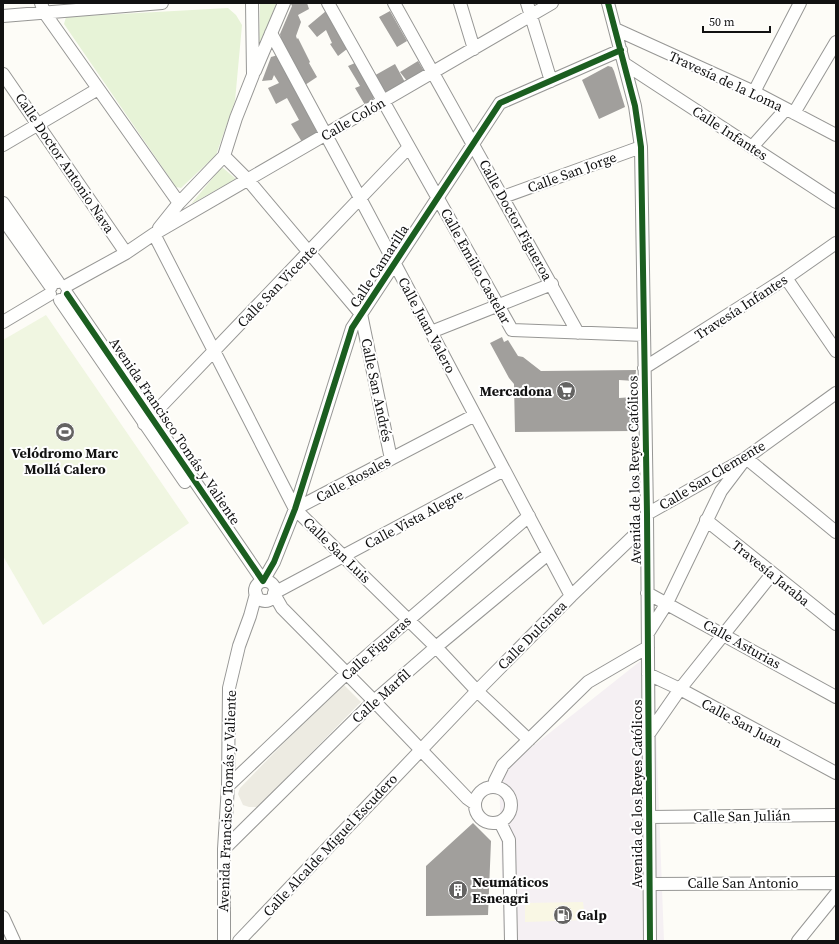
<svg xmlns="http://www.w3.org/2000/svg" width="839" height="944" font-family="'Source Serif 4',serif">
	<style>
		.industrial { fill: #f5f0f3 }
		.farmland { fill: #f9f7e4 }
		.green { fill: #e7f3d7 }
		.pitch { fill: #f0f6e1 }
		.plaza { fill: #edebe2 }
		.building { fill: #a19f9c }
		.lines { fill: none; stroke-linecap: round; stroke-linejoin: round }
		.minor-casing { stroke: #979795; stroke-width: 14 }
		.minor { stroke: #fffffe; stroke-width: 12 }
		.cycleway-casing { stroke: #fff; stroke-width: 8 }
		.cycleway { stroke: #1b5e20; stroke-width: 6 }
		.labels { text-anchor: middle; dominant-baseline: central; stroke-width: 4; stroke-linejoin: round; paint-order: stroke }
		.street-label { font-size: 14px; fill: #111; stroke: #fff }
		.poi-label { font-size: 14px; font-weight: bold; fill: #111; stroke: #fff; text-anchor: start }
	</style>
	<rect width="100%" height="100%" fill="#fdfcf7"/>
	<path class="industrial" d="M653,651l11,290h-160l-5,-168z"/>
	<path class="farmland" d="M583,902l2,18 -60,2v-19z"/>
	<path class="green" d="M260,3h16l-17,48z
		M228,8l8,7 6,10 -7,76 -19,54 -35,33 -5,-1 -112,-163 2,-7z
		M222,167l14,12 -45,25z"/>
	<path class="pitch" d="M46,315l143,208 -146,102 -40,-69v-216z"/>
	<path class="plaza" d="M342,683l19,19 -103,105h-9l-6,-2 -5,-11 2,-6z"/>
	<path class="building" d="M294,3h13l2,6 -11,6 3,7 -5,14 1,3 1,-1 12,24 -1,1 8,14 -12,8 -24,-45 -1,-6 12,-28 -1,-2z
		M326,11l21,38 -9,7 -8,-12 2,-1 -6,-13 -9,7 -9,-11z
		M390,11l17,30 -10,6 -18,-30z
		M278,55l39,73 -1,6 -14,8 -11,-18 8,-4 -12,-22 -11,6 -8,-16 11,-5 -5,-8 -2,5 -10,1 9,-24z
		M418,61l6,10 -17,10 -7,-9z
		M355,63l19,34 -1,3 -8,5 -10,-17 5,-2 -12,-20z
		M395,64l11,20 -20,11 -14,-18z
		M608,66l4,1 2,4 11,36 -26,12 -17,-39z
		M502,337l2,5 4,-2 10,16 5,1 18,14 95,-1 -1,11 -16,-1v18l14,-1v34l-118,1 -1,-48 -5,-6 -19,-35z
		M473,823l18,18 -3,74 -62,1v-50z"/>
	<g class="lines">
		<g class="minor-casing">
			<path id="minor" d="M41,3l3,9 135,191
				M328,3l184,327 132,5
				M394,3l184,330
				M460,3l14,46
				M527,3l24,78
				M608,3l27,103 6,41 6,367 3,427
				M3,16l159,-13
				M615,29l139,63 82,43
				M271,33l89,165 211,398
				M625,64l211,138
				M255,71l29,-68
				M3,74l123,179
				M754,92l46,-89
				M794,113l42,-71
				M3,145l95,-56
				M752,147l34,-38
				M224,156l24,24 113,134 30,145
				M503,197l138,-50
				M3,203l55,79
				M3,219l48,68
				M159,228l20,-25 45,-47 12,-38 17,-43 -1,-72
				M154,234l141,275 141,138 41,44 52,49
				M786,278l50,73
				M66,286l60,-33 28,-19 398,-231
				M67,294l196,287 11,-19 21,-53 57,-181 148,-225 121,-53
				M60,300l125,182
				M3,322l47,-28
				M431,332l121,-48
				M644,368l142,-90 50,-35
				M144,424l265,-277
				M295,509l180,-94
				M647,514l99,-56 90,-65
				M706,520l130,104
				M255 591a10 10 0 1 1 20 0a10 10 0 1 1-20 0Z
				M274,593l230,-123
				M647,593l189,104
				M274,594l8,14 92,93 93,97 7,5
				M648,633l19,-30 54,-112 25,-33 90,74
				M648,674l32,15 156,84
				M648,735l32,-46 92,-115
				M228,786l119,-113 182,-157
				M495,786v-5l8,-16 85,-83 60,-35
				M475 805a18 18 0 1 1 36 0a18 18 0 1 1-36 0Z
				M649,817l187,-2
				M500,822l9,18 2,101
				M224,849l150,-148 62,-54 112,-93
				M650,884l186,-1
				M3,917l11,24
				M224,941v-92l4,-63 1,-98 10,-42 11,-30 6,-22
				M239,941l238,-250 94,-95 75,-72
				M798,941l38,-47"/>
		</g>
		<use href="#minor" class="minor"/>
		<g class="cycleway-casing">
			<path id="cycleway" d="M608,3l27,103 6,41 6,367 3,427
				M67,294l196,287 11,-19 21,-53 57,-181 148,-225 121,-53"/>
		</g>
		<use href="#cycleway" class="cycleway"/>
	</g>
	<defs>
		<g id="supermarket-disc" transform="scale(1)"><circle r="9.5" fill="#646362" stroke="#fff"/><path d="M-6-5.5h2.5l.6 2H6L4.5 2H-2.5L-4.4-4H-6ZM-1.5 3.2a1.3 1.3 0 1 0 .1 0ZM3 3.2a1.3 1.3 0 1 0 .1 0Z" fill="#fff"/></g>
		<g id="stadium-disc" transform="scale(1)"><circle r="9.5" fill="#646362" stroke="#fff"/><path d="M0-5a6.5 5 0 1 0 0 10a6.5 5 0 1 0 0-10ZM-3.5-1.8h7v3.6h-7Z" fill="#fff"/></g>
		<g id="building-disc" transform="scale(1)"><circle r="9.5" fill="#646362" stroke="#fff"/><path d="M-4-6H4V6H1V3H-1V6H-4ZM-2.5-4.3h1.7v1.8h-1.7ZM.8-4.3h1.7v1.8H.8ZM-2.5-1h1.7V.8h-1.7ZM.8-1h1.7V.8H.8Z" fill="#fff"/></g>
		<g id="fuel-disc" transform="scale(1)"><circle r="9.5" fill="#646362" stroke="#fff"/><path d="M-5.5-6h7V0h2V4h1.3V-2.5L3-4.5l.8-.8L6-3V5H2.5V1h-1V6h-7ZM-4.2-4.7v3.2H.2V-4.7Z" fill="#fff"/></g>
	</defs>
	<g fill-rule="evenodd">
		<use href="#supermarket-disc" x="566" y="391"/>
		<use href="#stadium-disc" x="65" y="432"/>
		<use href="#building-disc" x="458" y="890"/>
		<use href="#fuel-disc" x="563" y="915"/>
	</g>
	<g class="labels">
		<g class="street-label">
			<text transform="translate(726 81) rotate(25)">Travesía de la Loma</text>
			<text transform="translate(353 119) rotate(-30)">Calle Colón</text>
			<text transform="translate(730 133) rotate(33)">Calle Infantes</text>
			<text transform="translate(65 163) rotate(56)">Calle Doctor Antonio Nava</text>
			<text transform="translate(572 172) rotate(-20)">Calle San Jorge</text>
			<text transform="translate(516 220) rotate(61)">Calle Doctor Figueroa</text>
			<text transform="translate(379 266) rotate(-57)">Calle Camarilla</text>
			<text transform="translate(476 266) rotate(61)">Calle Emilio Castelar</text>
			<text transform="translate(277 286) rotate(-46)">Calle San Vicente</text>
			<text transform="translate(741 307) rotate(-33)">Travesía Infantes</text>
			<text transform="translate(427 325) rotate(62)">Calle Juan Valero</text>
			<text transform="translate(377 390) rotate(78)">Calle San Andrés</text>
			<text transform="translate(175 431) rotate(56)">Avenida Francisco Tomás y Valiente</text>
			<text transform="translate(634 470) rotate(-91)">Avenida de los Reyes Católicos</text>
			<text transform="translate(712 475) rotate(-31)">Calle San Clemente</text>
			<text transform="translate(353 479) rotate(-28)">Calle Rosales</text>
			<text transform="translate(414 519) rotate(-28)">Calle Vista Alegre</text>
			<text transform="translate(337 550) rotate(44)">Calle San Luis</text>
			<text transform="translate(771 573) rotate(39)">Travesía Jaraba</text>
			<text transform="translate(532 635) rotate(-45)">Calle Dulcinea</text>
			<text transform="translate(742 644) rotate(29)">Calle Asturias</text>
			<text transform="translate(376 648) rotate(-42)">Calle Figueras</text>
			<text transform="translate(381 696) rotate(-42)">Calle Marfil</text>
			<text transform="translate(742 723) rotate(28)">Calle San Juan</text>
			<text transform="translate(637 794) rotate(-90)">Avenida de los Reyes Católicos</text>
			<text transform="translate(227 801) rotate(-88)">Avenida Francisco Tomás y Valiente</text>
			<text transform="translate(742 816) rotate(-1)">Calle San Julián</text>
			<text transform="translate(330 845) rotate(-47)">Calle Alcalde Miguel Escudero</text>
			<text x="743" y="883">Calle San Antonio</text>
		</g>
		<g class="poi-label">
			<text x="552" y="391" text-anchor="end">Mercadona</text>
			<text x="65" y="453" text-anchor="middle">Velódromo Marc<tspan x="65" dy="16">Mollá Calero</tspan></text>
			<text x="472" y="882">Neumáticos<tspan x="472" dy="16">Esneagri</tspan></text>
			<text x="577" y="915">Galp</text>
		</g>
	</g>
	<rect width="839" height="944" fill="none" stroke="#111111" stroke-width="8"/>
	<path d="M703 26v6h67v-6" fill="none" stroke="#111111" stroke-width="2"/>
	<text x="709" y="26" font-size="12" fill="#111111" stroke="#ffffff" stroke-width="3" paint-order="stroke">50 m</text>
</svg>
